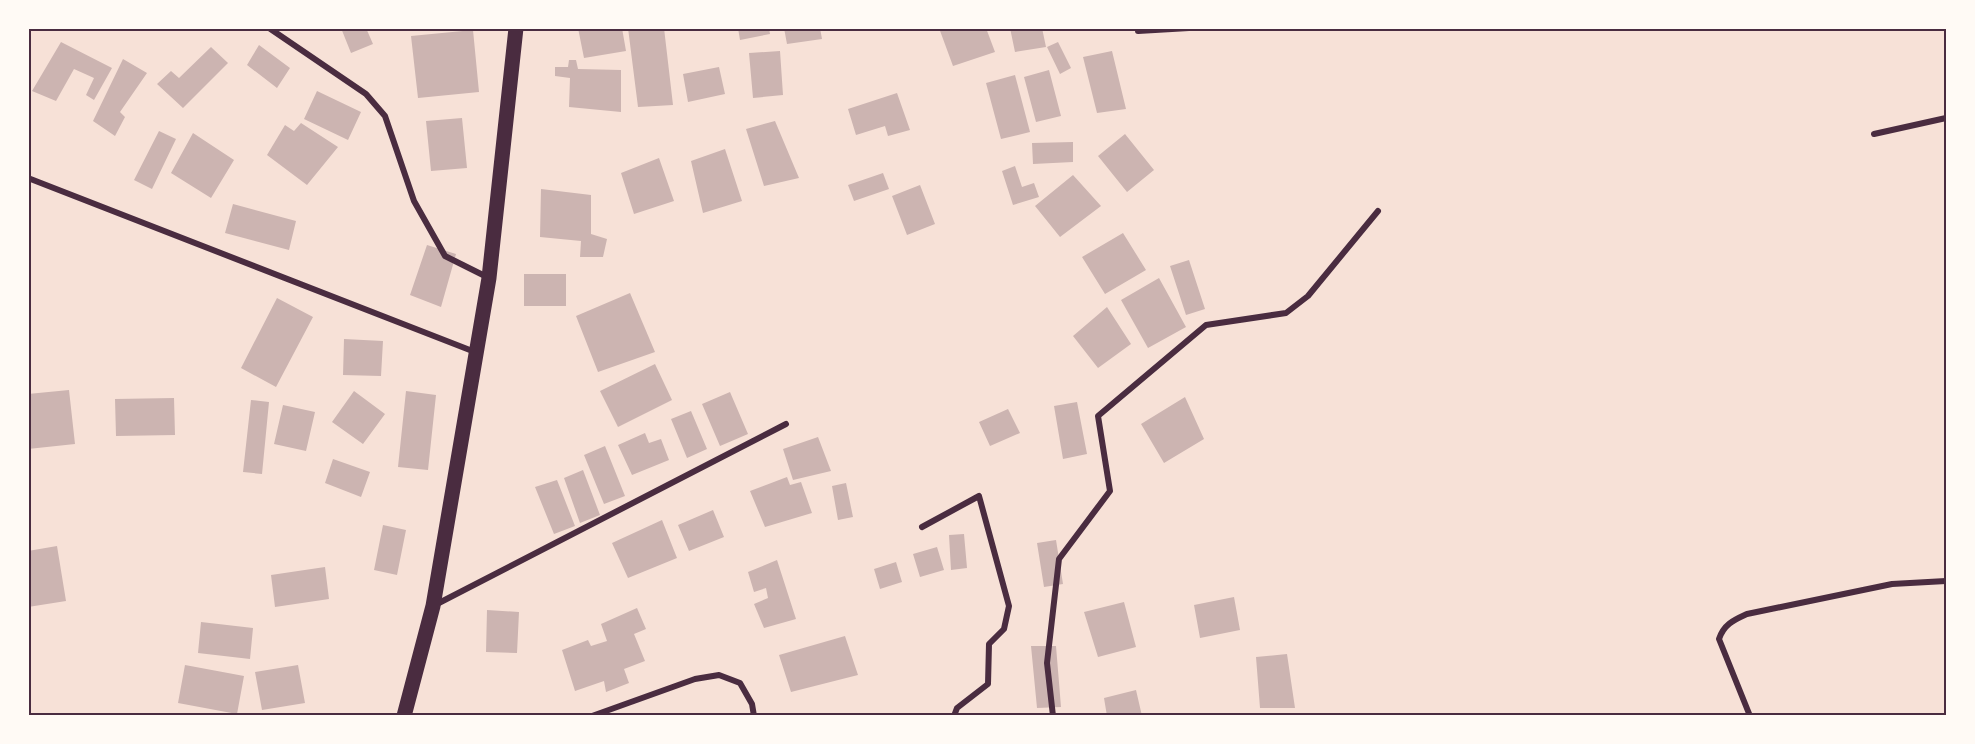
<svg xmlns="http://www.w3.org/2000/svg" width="1975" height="744" font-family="'Crimson Pro',serif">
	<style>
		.building { fill: #ccb4b1 }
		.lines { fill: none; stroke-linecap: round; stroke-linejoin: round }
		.minor { stroke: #4a2c40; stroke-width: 6 }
		.primary { stroke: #4a2c40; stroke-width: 15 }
		.neatline { fill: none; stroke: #4a2c40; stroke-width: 2 }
	</style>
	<rect width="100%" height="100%" fill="#f7e1d7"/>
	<path class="building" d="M341,28h25l7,16 -22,9z
		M578,28h44l4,23 -42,7z
		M628,28h36l9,77 -35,2z
		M738,28h31l1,6 -30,6z
		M784,28h36l2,11 -35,5z
		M939,28h47l9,24 -42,14z
		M1010,28h32l4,19 -31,5z
		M473,30l6,62 -61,6 -7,-62z
		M61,42l51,26 -18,32 -8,-5 8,-17 -20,-9 -18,32 -24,-10z
		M1058,42l13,26 -11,6 -13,-27z
		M259,45l31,23 -13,20 -30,-23z
		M211,47l17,16 -45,45 -26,-24 14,-13 8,7z
		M780,51l3,44 -30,3 -4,-45z
		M1112,51l14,58 -29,4 -14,-56z
		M123,59l24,14 -27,39 5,5 -10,19 -22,-15z
		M569,60h7l2,9 43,1v42l-52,-5 1,-29 -15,-2v-9h13z
		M719,67l6,27 -37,8 -5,-28z
		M1049,70l12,46 -25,6 -12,-45z
		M1015,75l15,57 -29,7 -15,-56z
		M317,91l44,21 -13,28 -44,-21z
		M897,93l13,37 -22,6 -3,-10 -29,9 -8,-26z
		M462,118l5,50 -36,3 -5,-50z
		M775,121l24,57 -35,8 -18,-57z
		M301,123l37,24 -31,38 -40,-30 18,-30 9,6z
		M159,131l17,8 -24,50 -18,-9z
		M193,133l41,27 -23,38 -40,-25z
		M1125,134l29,36 -27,22 -29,-36z
		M1073,142v20l-40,2 -1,-21z
		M725,149l17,52 -39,12 -12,-52z
		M659,158l15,43 -40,13 -13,-41z
		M1015,166l7,21 12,-4 5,14 -26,8 -11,-34z
		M883,173l6,16 -35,12 -6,-16z
		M1073,175l28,31 -41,31 -25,-31z
		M920,185l15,39 -28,11 -15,-39z
		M541,189l50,6v39l16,5 -4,18h-23l1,-16 -41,-4z
		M233,204l63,17 -7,29 -64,-17z
		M1123,233l23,37 -41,24 -23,-37z
		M427,245l29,9 -15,53 -31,-12z
		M1189,260l16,49 -19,6 -16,-49z
		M524,274h42v32h-42z
		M1159,278l27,49 -38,21 -27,-48z
		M630,293l25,59 -57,20 -22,-56z
		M277,298l36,19 -37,70 -35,-19z
		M1107,307l24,37 -33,24 -25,-32z
		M344,339l39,2 -2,35 -38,-1z
		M655,364l17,36 -54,27 -18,-36z
		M69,390l6,54 -47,5v-55z
		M354,391l31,23 -22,30 -31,-22z
		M406,391l30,4 -8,75 -30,-3z
		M730,392l18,42 -28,12 -18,-42z
		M1185,397l19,42 -40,24 -23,-39z
		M174,398l1,37 -59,1 -1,-37z
		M251,400l18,2 -7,72 -19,-2z
		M1077,402l10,52 -24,5 -9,-53z
		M283,405l32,7 -9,39 -32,-7z
		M1008,409l12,24 -30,13 -11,-24z
		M691,411l16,38 -20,9 -16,-39z
		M645,433l4,10 12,-4 8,21 -37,15 -14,-30z
		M818,437l13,34 -38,9 -10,-31z
		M605,446l20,50 -21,8 -20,-49z
		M333,459l37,13 -9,25 -36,-14z
		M583,470l17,45 -20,8 -16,-45z
		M787,477l3,8 11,-3 11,31 -47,14 -15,-36z
		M557,480l18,46 -21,8 -19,-47z
		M846,483l7,34 -15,3 -6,-34z
		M713,510l11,27 -35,14 -11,-26z
		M662,520l15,38 -49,20 -16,-35z
		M383,525l23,5 -9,45 -23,-5z
		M964,534l3,34 -16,2 -2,-35z
		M1056,540l7,44 -19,3 -7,-44z
		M57,546l9,55 -38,6v-56z
		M937,547l7,23 -24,7 -7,-23z
		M777,560l19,59 -32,9 -10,-24 14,-6 -2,-10 -12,4 -6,-20z
		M896,562l6,20 -22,7 -6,-20z
		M325,567l4,32 -54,8 -4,-32z
		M1234,597l6,33 -40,8 -6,-33z
		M1124,602l12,45 -38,10 -14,-45z
		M637,608l9,21 -12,5 11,27 -21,8 5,14 -23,9 -2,-11 -29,10 -13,-41 26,-10 3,6 16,-5 -6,-17z
		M487,610l32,2 -2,41 -31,-1z
		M201,622l52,6 -3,31 -52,-6z
		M845,636l13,39 -67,17 -12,-37z
		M1031,646h25l5,61 -24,1z
		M1287,654l8,54h-35l-4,-51z
		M185,665l59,11 -7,38 -59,-11z
		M298,665l7,38 -43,7 -7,-38z
		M1136,690l6,26h-35l-3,-18z"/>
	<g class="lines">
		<path class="minor" d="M269,28l97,66 19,22 29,85 31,55 44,22
			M1138,28v3l51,-3
			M1874,134l72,-16
			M28,178l447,174
			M922,527l57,-31 30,110 -5,23 -15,15 -1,40 -31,24 -3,8
			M435,605l351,-181
			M592,716l103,-37 24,-4 21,8 12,21 2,12
			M1053,716l-6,-53 12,-104 51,-68 -12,-75 108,-91 80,-12 22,-17 70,-85
			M1750,716l-31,-77c5,-15 15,-19 28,-25l145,-30 54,-3"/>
		<path class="primary" d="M404,716l29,-110 56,-328 27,-250"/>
	</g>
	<rect width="1975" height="744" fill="none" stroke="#fffaf5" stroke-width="60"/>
	<rect x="30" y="30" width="1915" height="684" class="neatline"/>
</svg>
